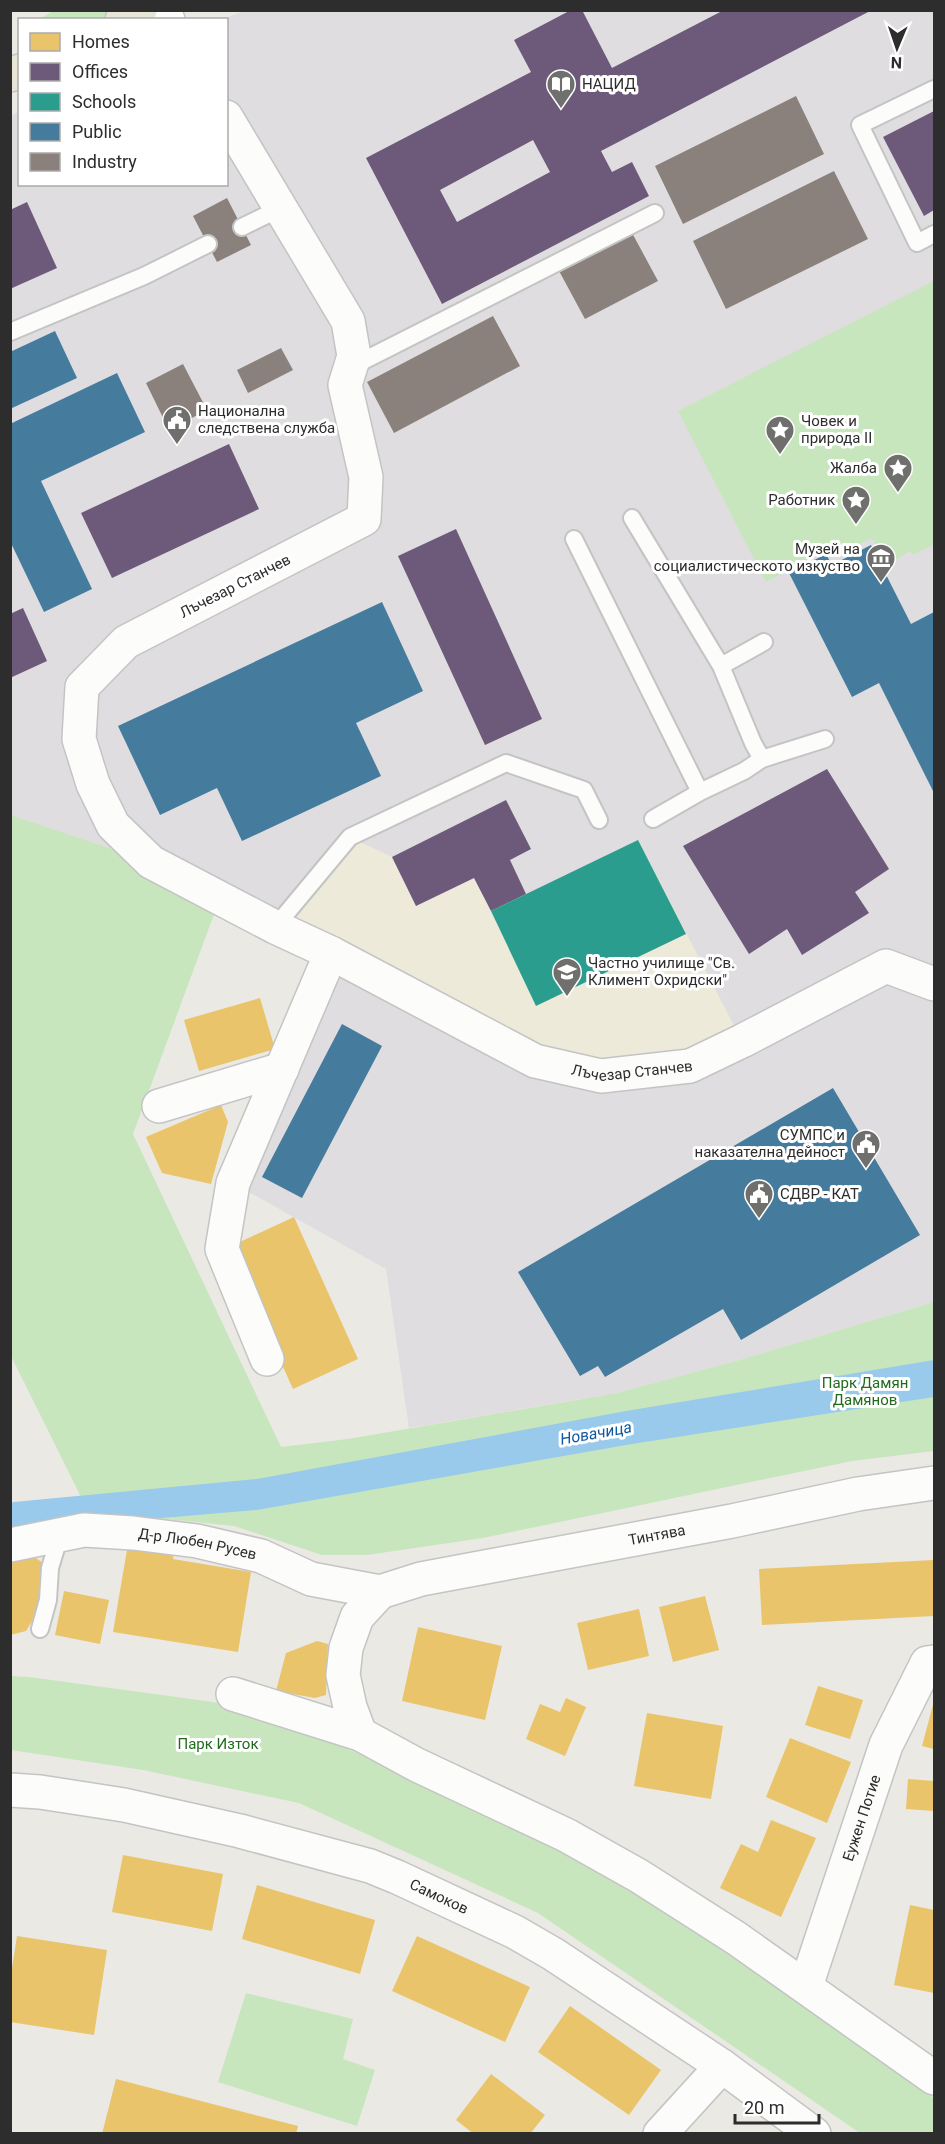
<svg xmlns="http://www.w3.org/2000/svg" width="945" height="2144" font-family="Roboto,sans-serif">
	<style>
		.industrial { fill: #dfdddf }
		.education { fill: #edead9 }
		.green { fill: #c7e6be }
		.water { fill: #99caeb }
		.homes { fill: #e9c46a }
		.offices { fill: #6d597a; fill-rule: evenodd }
		.schools { fill: #2a9d8f }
		.public { fill: #457b9d }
		.industry { fill: #8a817c }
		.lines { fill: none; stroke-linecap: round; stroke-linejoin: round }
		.service-casing { stroke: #c4c4c4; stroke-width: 20 }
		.minor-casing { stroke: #c4c4c4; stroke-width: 36 }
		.primary-casing { stroke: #c6c5c3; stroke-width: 36 }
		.service { stroke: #fcfcfb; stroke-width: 16 }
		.minor { stroke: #fcfcfb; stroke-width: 33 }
		.primary { stroke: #e7e6d6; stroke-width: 33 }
		.labels { text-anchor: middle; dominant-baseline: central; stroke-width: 6; stroke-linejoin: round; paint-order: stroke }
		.poi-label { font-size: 15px; fill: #2d2d2d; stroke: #fff; text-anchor: start }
		.street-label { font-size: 15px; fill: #2d2d2d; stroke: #fff }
		.park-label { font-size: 15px; fill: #216b1c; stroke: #fff }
		.water-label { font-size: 16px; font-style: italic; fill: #0f589f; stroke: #fff }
	</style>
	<rect width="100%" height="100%" fill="#eae9e4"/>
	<path class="industrial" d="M245,11h689v1291l-198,59 -119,32 -208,35 -23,-159 -153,-86 98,-230 -180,-91 -140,-47 -1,-699 9,-4 1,72h206v-164l-3,-1z"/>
	<path class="education" d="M350,837l42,20 24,49 58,-28 17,33 147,-71 104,201 -141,35 -326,-149z"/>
	<path class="green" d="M53,11h67l-18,8 -64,1z
		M934,281v267l-2,-3 -19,10 -3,-4 -24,14 -14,-27 -42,20 -3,-8 -61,32 -88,-171z
		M11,815l140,47 69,36 -87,236 148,313 67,-8 269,-46 119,-32 198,-59v149l-82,10 -369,77 -116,17h-45l-88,-29 -146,-15 -77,-155z
		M10,1676l19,1 199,27 164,62 233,116 309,216v35h-74l-322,-220 -239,-110 -156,-33 -132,-20z
		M246,1993l107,26 -10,40 32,11 -18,56 -139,-44z"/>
	<path class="water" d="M934,1360v37l-302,47 -375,66 -236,20 -10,3v-30l3,-1 243,-23 369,-68z"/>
	<path class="homes" d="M260,998l15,51 -76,22 -15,-51z
		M221,1105l7,17 -17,62 -49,-11 -16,-36z
		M294,1217l64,142 -65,30 -64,-142z
		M129,1538l45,15 -1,6 78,13 -13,80 -125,-20z
		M33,1556l10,7 -4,47 -13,21 -16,4v-75z
		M934,1560v56l-172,9 -3,-56z
		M64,1591l45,9 -9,44 -45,-9z
		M705,1596l14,54 -46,12 -14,-55z
		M639,1609l10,47 -61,14 -11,-47z
		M418,1627l84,19 -17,74 -83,-19z
		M317,1641l11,3 -2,51 -11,3 -39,-7 10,-38z
		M818,1686l45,14 -13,39 -45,-14z
		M566,1698l20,9 -21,49 -39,-17 14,-35 20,8z
		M934,1701v48l-12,-3z
		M647,1713l76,13 -12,73 -77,-13z
		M790,1738l61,24 -24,61 -61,-26z
		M908,1779l26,2v30l-28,-2z
		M771,1820l45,18 -35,79 -61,-29 21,-44 17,8z
		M123,1855l100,19 -11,57 -100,-19z
		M257,1885l118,35 -15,54 -118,-35z
		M910,1905l24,5v83l-40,-8z
		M17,1936l90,14 -13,85 -84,-13v-41z
		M417,1936l113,51 -25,55 -113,-51z
		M570,2006l91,64 -32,45 -91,-63z
		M491,2074l54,41 -15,19h-56l-18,-14z
		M116,2079l182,47 -2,8h-194z"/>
	<path class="offices" d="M571,10h11l30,58 112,-58h148l-271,141 11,21 20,-10 17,34 -207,108 -76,-146 165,-86 -17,-32zM533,140l17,32 -93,50 -17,-32z
		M934,111v99l-10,6 -41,-79z
		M27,202l30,66 -47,21v-79z
		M229,444l30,65 -147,69 -31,-65z
		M456,529l86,190 -57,26 -87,-189z
		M23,608l24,53 -37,17v-64z
		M827,769l62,100 -34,23 14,21 -67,42 -15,-26 -38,25 -66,-108z
		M506,800l25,49 -21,11 16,34 -35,17 -17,-33 -58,28 -24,-49z"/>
	<path class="schools" d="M638,840l48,94 -150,72 -45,-95z"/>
	<path class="public" d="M55,331l22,47 -67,31v-57z
		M117,373l28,59 -104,49 51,108 -48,23 -34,-71v-117z
		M871,545l40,79 23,-12v181l-55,-110 -27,14 -63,-124 37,-19 6,11z
		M382,602l41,89 -67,32 25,53 -139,65 -25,-53 -57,27 -42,-89z
		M342,1024l40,22 -80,152 -40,-21z
		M833,1088l87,147 -179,105 -18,-31 -118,68 -7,-11 -18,10 -62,-104z"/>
	<path class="industry" d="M796,96l28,58 -141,70 -28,-58z
		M834,171l34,68 -142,70 -33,-68z
		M227,198l24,47 -34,17 -24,-46z
		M631,231l27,50 -73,38 -27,-50z
		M493,316l27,50 -126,67 -27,-51z
		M281,348l12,22 -45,23 -11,-23z
		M183,364l24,46 -38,20 -23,-47z"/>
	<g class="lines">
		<g class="service-casing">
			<path id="service" d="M934,89l-74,36 57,118 17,-9
				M242,227l39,-19
				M10,332l134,-56 64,-32
				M351,367l304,-154
				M632,518l89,148 32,77 9,16 -18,12 -44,21 -47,27
				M574,539l126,253
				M721,666l43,-24
				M762,759l63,-20
				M275,927l75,-90 156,-74 78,27 15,30
				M40,1629l8,-29 2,-32 10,-33"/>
		</g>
		<g class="minor-casing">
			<g id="minor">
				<path d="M163,10l5,10"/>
				<path id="s1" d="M226,117l122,204 6,35 -9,29 21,92 -2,42 -238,123 -44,45 -3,52 14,45 20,41 38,37 124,65 56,26 204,108 66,15 89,-10 52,-25 144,-75 48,18"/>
				<path d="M159,1106l123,-37"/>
				<path d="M267,1359l-45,-110 11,-66 98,-230"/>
				<path id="s2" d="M10,1545l74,-15 49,3 64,8 64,15 50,23 69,13 41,-13 311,-58 126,-27 76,-11"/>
				<path d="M233,1694l127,40 57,31 149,70 73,41 97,62 198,140"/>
				<path d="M360,1734l-10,-27 -7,-32 3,-27 11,-31 23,-25"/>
				<path id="s3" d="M10,1790l30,2 84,13 116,26 130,35 27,11 118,55 38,22 169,112 92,68"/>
				<path id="s4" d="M806,1986l80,-241 41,-82 7,-1"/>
				<path d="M660,2134l62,-68"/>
			</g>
		</g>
		<g class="primary-casing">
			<path id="primary" d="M122,20l18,-10
				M10,75l10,-4"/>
		</g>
		<use href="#service" class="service"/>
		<use href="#minor" class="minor"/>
		<use href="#primary" class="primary"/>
	</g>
	<defs>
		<g id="library-pin" transform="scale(1.5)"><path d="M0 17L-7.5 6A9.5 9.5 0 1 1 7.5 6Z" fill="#6f6f6d" stroke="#fff"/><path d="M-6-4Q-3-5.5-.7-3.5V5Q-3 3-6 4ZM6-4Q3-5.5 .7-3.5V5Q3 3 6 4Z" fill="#fff"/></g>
		<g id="civic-pin" transform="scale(1.5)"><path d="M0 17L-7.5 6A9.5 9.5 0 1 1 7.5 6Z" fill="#6f6f6d" stroke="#fff"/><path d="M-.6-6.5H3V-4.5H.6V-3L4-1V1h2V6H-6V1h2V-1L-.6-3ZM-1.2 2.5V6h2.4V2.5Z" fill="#fff"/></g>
		<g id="sight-pin" transform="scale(1.5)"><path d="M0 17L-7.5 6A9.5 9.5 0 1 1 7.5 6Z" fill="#6f6f6d" stroke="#fff"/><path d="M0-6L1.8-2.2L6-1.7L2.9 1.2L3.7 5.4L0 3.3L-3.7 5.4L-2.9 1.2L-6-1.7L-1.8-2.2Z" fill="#fff"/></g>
		<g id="museum-pin" transform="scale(1.5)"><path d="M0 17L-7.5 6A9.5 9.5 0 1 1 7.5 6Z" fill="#6f6f6d" stroke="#fff"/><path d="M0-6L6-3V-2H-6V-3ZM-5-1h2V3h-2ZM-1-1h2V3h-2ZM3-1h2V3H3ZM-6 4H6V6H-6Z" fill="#fff"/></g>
		<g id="school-pin" transform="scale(1.5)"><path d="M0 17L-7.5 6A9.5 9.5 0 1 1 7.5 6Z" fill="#6f6f6d" stroke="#fff"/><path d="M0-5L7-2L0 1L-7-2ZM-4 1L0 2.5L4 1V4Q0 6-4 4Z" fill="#fff"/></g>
	</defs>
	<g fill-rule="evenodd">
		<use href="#library-pin" x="561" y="84"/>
		<use href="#civic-pin" x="177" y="420"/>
		<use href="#sight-pin" x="780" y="430"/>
		<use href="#sight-pin" x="898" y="468"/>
		<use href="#sight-pin" x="856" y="500"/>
		<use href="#museum-pin" x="881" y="558"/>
		<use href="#school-pin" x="567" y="972"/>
		<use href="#civic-pin" x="866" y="1144"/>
		<use href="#civic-pin" x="759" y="1194"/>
	</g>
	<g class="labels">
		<g class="poi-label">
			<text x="582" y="84">НАЦИД</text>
			<text x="198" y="411">Национална<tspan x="198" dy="17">следствена служба</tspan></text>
			<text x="801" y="421">Човек и<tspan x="801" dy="17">природа II</tspan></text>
			<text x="877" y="468" text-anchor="end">Жалба</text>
			<text x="835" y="500" text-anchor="end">Работник</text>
			<text x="860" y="549" text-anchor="end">Музей на<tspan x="860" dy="17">социалистическото изкуство</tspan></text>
			<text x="588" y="963">Частно училище "Св.<tspan x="588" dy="17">Климент Охридски"</tspan></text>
			<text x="845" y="1135" text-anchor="end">СУМПС и<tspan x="845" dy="17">наказателна дейност</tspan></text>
			<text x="780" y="1194">СДВР - КАТ</text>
		</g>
		<g class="street-label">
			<text transform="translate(235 586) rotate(-27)">Лъчезар Станчев</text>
			<text stroke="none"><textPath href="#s1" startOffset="1500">Лъчезар Станчев</textPath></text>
			<text stroke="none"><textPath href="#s2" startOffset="663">Тинтява</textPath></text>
			<text stroke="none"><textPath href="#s2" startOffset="190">Д-р Любен Русев</textPath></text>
			<text stroke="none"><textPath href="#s4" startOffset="177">Еужен Потие</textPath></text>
			<text stroke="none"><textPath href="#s3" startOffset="444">Самоков</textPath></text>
		</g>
		<g class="park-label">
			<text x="865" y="1383">Парк Дамян<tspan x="865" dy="17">Дамянов</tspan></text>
			<text x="218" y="1744">Парк Изток</text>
		</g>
		<g class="water-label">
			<text transform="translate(596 1433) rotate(-10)">Новачица</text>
		</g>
	</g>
	<rect width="945" height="2144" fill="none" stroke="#2d2d2d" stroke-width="24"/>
	<rect x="18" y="18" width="210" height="168" fill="#ffffff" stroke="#ababab" stroke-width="1.5"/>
	<rect x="30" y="33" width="30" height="18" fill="#e9c46a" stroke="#ababab" stroke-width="1.5"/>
	<text x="72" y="48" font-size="18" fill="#2d2d2d">Homes</text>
	<rect x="30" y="63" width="30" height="18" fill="#6d597a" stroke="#ababab" stroke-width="1.5"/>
	<text x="72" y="78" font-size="18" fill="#2d2d2d">Offices</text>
	<rect x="30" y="93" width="30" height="18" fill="#2a9d8f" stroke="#ababab" stroke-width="1.5"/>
	<text x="72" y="108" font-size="18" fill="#2d2d2d">Schools</text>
	<rect x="30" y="123" width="30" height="18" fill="#457b9d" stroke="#ababab" stroke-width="1.5"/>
	<text x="72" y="138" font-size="18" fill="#2d2d2d">Public</text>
	<rect x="30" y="153" width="30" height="18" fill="#8a817c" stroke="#ababab" stroke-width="1.5"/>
	<text x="72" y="168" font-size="18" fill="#2d2d2d">Industry</text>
	<g transform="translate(897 48) rotate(182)" stroke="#ffffff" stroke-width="4.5" paint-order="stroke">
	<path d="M0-4.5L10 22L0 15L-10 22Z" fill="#2d2d2d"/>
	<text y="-9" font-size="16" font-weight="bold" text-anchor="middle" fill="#2d2d2d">N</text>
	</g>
	<path d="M735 2114v9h84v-9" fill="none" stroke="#2d2d2d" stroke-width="3"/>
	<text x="744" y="2114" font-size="18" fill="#2d2d2d" stroke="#ffffff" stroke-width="4.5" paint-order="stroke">20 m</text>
</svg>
